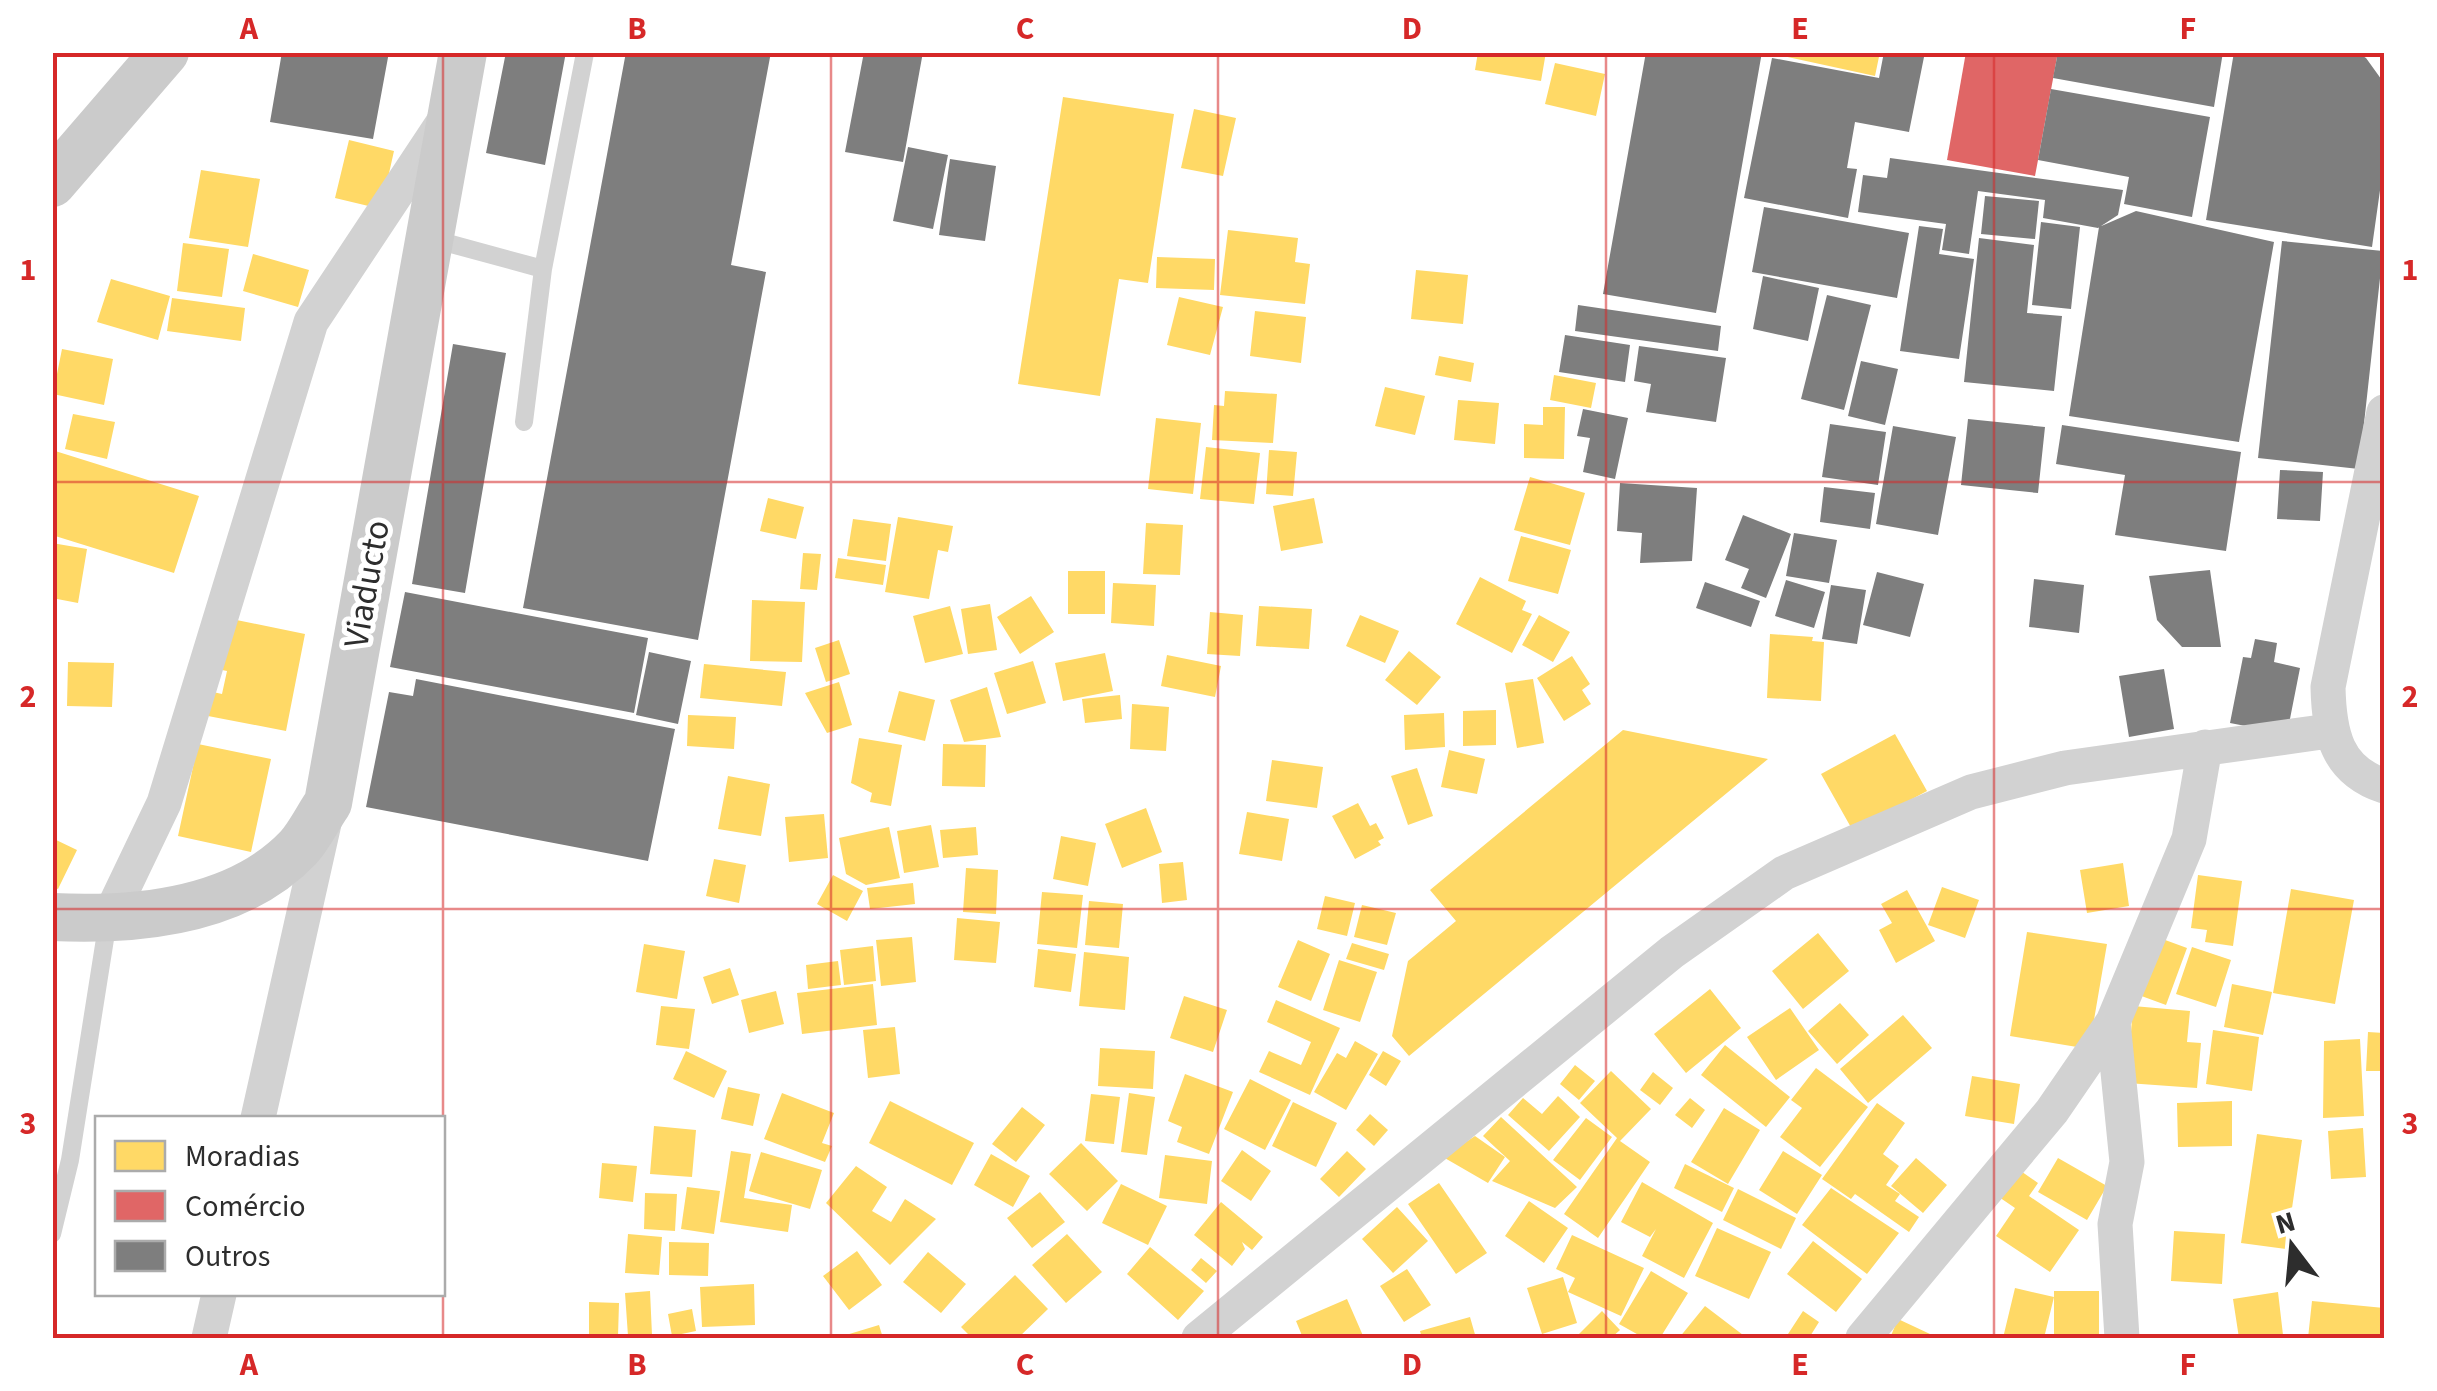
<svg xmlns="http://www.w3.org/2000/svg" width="2437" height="1391" font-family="'Source Sans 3',sans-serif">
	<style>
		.homes { fill: #ffd966 }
		.shops { fill: #e06666 }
		.building { fill: #7e7e7e }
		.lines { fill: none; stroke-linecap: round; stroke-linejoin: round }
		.lane { stroke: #d2d2d2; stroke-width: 18 }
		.street { stroke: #d2d2d2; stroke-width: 35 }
		.secondary { stroke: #cbcbcb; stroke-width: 48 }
		.grid { fill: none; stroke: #d62828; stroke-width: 2.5; stroke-opacity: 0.55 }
		.labels { text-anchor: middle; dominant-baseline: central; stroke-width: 10; stroke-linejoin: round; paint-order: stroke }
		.street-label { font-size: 35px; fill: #2d2d2d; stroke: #fff }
		.neatline { fill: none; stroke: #d62828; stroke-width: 4 }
		.grid-label { font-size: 32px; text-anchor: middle; font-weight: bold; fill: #d62828 }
	</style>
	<rect width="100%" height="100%" fill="#fff"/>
	<path class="homes" d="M1478,52h68l-5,29 -66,-11z
		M1784,52h96l-5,24 -92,-20z
		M1555,63l50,11 -9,42 -51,-12z
		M1063,97l111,17 -26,169 -29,-4 -19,117 -82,-12z
		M1194,109l42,9 -13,58 -42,-8z
		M349,140l45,11 -13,58 -46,-11z
		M201,170l59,9 -12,68 -59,-9z
		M1228,230l70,8 -3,24 15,2 -5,40 -85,-9z
		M183,243l46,6 -7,48 -45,-6z
		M253,254l56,16 -11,37 -55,-16z
		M1157,257l58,2 -1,31 -58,-2z
		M1416,270l52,5 -5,49 -52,-5z
		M111,279l59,17 -12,44 -61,-18z
		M1179,297l44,10 -13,48 -43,-10z
		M172,298l73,10 -4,33 -74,-10z
		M1255,311l51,6 -5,46 -51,-7z
		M62,349l51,10 -9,46 -51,-11z
		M1439,356l35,7 -3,19 -36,-7z
		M1554,375l42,8 -5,25 -41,-8z
		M1385,387l40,9 -10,39 -40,-9z
		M1225,391l52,3 -4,49 -61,-3 2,-35 10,1z
		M1458,400l41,3 -4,41 -41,-4z
		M1543,407h22l-1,52 -40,-1v-34l19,1z
		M73,414l42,8 -8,37 -42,-10z
		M1156,418l45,5 -8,71 -45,-5z
		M1206,447l54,6 -6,51 -54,-5z
		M52,450l147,46 -25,77 -122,-38z
		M1269,450l28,2 -4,44 -27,-2z
		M1530,477l55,16 -15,52 -56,-15z
		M768,498l36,9 -8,32 -36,-8z
		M1314,498l9,45 -42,8 -8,-45z
		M898,517l55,9 -5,26 -10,-2 -9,49 -44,-7z
		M853,519l38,5 -5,37 -39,-5z
		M1146,523l37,2 -3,50 -37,-1z
		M1521,536l50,14 -13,44 -50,-13z
		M52,543l35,6 -9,54 -26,-5z
		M803,553l18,1 -4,36 -17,-1z
		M838,558l48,7 -3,20 -48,-7z
		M1068,571h37v43h-37z
		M1480,577l46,24 -4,9 10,4 -20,39 -56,-29z
		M1113,583l43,2 -2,41 -43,-3z
		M1031,596l23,36 -34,22 -23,-37z
		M752,600l53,2 -3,60 -52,-1z
		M990,604l7,46 -29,4 -7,-45z
		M950,606l13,48 -38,9 -12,-47z
		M1259,606l53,3 -3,40 -53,-3z
		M1210,612l33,3 -3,41 -33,-2z
		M1360,615l39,16 -14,32 -39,-17z
		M1539,615l31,17 -17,30 -31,-17z
		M222,617l83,17 -19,97 -78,-15 5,-24 9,2 5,-23 -15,-3z
		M1770,634l43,3 -1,4 12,1 -3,59 -54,-3z
		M839,640l11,34 -24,8 -11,-34z
		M1409,651l32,26 -24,28 -32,-25z
		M1105,653l8,38 -50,10 -8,-38z
		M1167,655l54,11 -6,31 -54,-11z
		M1572,656l18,28 -8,6 9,14 -27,17 -27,-43z
		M1033,661l13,42 -39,11 -13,-41z
		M68,662l46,1 -2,44 -45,-1z
		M704,664l82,8 -4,34 -82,-8z
		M1533,679l11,64 -27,5 -12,-65z
		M839,682l13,43 -25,8 -22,-40z
		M987,687l14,50 -37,5 -14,-42z
		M899,691l36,9 -10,41 -37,-9z
		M1120,695l2,24 -37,4 -3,-24z
		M1132,704l37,3 -3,44 -36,-2z
		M1496,710v35l-33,1v-35z
		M1444,713l1,34 -40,3 -1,-35z
		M688,715l48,2 -2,32 -47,-3z
		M1623,730l145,29 -359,297 -17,-20 16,-75 48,-40 -26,-31z
		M1895,734l32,57 -74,40 -32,-57z
		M859,738l43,7 -11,61 -21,-4 2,-9 -21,-10z
		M198,744l73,15 -20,93 -73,-16z
		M943,744l43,1 -1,42 -43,-1z
		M1449,750l36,9 -8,35 -36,-7z
		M1272,760l51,7 -6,41 -51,-7z
		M1417,768l16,48 -25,9 -17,-49z
		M728,776l42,8 -9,52 -43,-7z
		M1358,803l12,23 6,-3 8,15 -6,3 3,4 -26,14 -23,-43z
		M1146,808l16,44 -40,16 -17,-44z
		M1247,812l42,7 -7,42 -43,-7z
		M824,814l4,44 -39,4 -4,-45z
		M931,825l8,42 -35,6 -7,-42z
		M889,827l11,51 -34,7 -20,-11 -7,-36z
		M976,827l2,28 -35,3 -3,-28z
		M1061,836l35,7 -8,43 -35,-7z
		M52,838l25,12 -19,39 -6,-2z
		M714,859l32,6 -7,38 -33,-7z
		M1183,862l4,38 -25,3 -3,-39z
		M2123,863l6,43 -42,7 -7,-43z
		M966,868l32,2 -2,44 -33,-2z
		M833,875l30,16 -16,30 -30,-17z
		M2198,875l44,6 -9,65 -28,-4 2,-12 -16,-2z
		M913,883l2,21 -45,5 -3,-21z
		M1942,887l37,13 -14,38 -37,-13z
		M2291,889l63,11 -19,104 -62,-11z
		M1907,890l28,51 -39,22 -17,-33 13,-7 -11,-19z
		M1042,892l41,3 -6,53 -40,-4z
		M1325,896l30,7 -8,33 -30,-7z
		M1089,901l34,3 -4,44 -34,-3z
		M1362,905l34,8 -9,32 -33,-8z
		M957,918l43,4 -4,41 -42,-3z
		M2027,932l80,12 -18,105 -79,-13z
		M1818,933l31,38 -46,38 -31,-38z
		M912,937l4,45 -35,4 -5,-46z
		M2157,937l30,11 -21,57 -30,-11z
		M1298,940l32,14 -19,47 -33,-14z
		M1352,943l37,11 -5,16 -38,-11z
		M644,944l41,7 -8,48 -41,-7z
		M873,946l3,35 -32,4 -4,-35z
		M2192,947l39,13 -15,47 -40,-13z
		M1038,949l38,5 -5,38 -37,-5z
		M1084,952l45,5 -4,53 -46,-4z
		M1339,960l38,12 -17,50 -37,-12z
		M838,961l3,24 -33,4 -2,-24z
		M730,968l9,27 -27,9 -9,-27z
		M873,984l4,41 -75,9 -5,-41z
		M2232,984l40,8 -9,43 -39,-8z
		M1710,989l31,39 -55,45 -32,-39z
		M776,991l8,33 -35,9 -8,-33z
		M1184,996l43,14 -14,42 -43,-14z
		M1276,1000l64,28 -30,67 -51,-23 10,-21 32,14 10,-23 -44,-20z
		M1840,1003l29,32 -32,29 -29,-33z
		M661,1006l34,3 -6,40 -33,-4z
		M2133,1006l57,5 -3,31 14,1 -4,45 -70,-5z
		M1790,1008l29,42 -43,30 -29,-43z
		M1903,1015l29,33 -64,55 -28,-34z
		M895,1027l5,47 -32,4 -5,-48z
		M2213,1030l46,7 -7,54 -46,-7z
		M2368,1032l16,1v38h-18z
		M2360,1039l4,77 -41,2 1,-77z
		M1355,1041l23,13 -32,56 -32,-18 23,-39 9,5z
		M1725,1045l65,52 -24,30 -65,-52z
		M1100,1048l55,3 -2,38 -55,-3z
		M686,1051l41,20 -13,27 -41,-19z
		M1383,1051l18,10 -15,25 -17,-11z
		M1575,1065l20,16 -16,19 -19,-16z
		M1816,1068l52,39 -48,60 -40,-30 22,-29 -11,-8z
		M1611,1071l40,38 -31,32 30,21 -52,76 -34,-24 53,-76 -37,-35z
		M1653,1072l20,16 -13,17 -20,-15z
		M1185,1074l48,18 -24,62 -32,-12 5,-15 -14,-6z
		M1972,1076l48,8 -6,40 -49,-8z
		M1250,1079l41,21 -26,50 -41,-21z
		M728,1087l32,7 -7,32 -32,-7z
		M782,1093l52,20 -12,30 10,3 -7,16 -61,-23z
		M1129,1093l26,4 -8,58 -26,-3z
		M1091,1094l29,3 -6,47 -29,-3z
		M1558,1096l22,21 -31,34 -41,-36 15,-17 19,16z
		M1690,1098l15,12 -13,18 -17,-13z
		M890,1101l84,42 -22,42 -83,-42z
		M2232,1101v45l-54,1 -1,-44z
		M1293,1102l44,21 -21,44 -44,-21z
		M1877,1103l28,20 -22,31 16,12 -13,19 14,9 -5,7 24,16 -10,15 -54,-38 -4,5 -29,-20z
		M1022,1107l23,18 -29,37 -24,-18z
		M1724,1108l36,22 -32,54 -37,-22z
		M1370,1114l18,16 -14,16 -18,-16z
		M1501,1117l76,70 -22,21 -63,-27 18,-20 -27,-25z
		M1586,1118l26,19 -32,43 -27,-20z
		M654,1126l42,4 -4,47 -42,-3z
		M2363,1128l3,49 -35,2 -3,-48z
		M2257,1134l45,6 -16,109 -45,-6z
		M1475,1136l30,21 -17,26 -45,-26z
		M1081,1143l37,38 -31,30 -38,-37z
		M1242,1150l29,21 -20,30 -30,-20z
		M731,1151l20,3 -7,44 48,7 -4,27 -68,-10z
		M1347,1151l19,18 -27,28 -19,-18z
		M1783,1151l39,24 -25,39 -38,-24z
		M761,1152l61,18 -12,39 -61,-18z
		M991,1154l39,22 -17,31 -39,-22z
		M1165,1155l47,6 -5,43 -48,-6z
		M1916,1158l31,27 -24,28 -32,-27z
		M2058,1158l49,28 -20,34 -49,-28z
		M602,1163l35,3 -4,36 -34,-4z
		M1685,1164l49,24 -12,24 -48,-24z
		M856,1166l31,21 -15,24 19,11 14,-23 31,20 -46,46 -64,-62z
		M2015,1167l23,16 -9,13 50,34 -29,42 -54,-36 19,-28 -19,-13z
		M1642,1182l71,41 -29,55 -42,-22 14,-27 -6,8 -29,-15z
		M1439,1183l48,70 -31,21 -48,-70z
		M1121,1184l46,22 -19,39 -46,-22z
		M687,1187l33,4 -6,43 -33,-5z
		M1831,1188l68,45 -32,41 -65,-49z
		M1738,1189l58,29 -15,31 -58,-29z
		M1040,1192l25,30 -33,26 -25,-30z
		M645,1193l32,1 -2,37 -31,-2z
		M1529,1201l39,27 -24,35 -39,-27z
		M1221,1202l42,35 -11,13 -10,-8 3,7 -13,17 -38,-31z
		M1397,1207l31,34 -35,32 -31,-34z
		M1717,1228l54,24 -22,47 -54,-23z
		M2174,1231l51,3 -3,50 -51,-3z
		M628,1234l34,3 -3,38 -34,-2z
		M1067,1234l35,38 -36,31 -34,-38z
		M1572,1235l72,33 -23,48 -53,-24 7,-14 -19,-9z
		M1813,1241l49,38 -26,33 -49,-38z
		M669,1242l40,1 -1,33 -39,-1z
		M1150,1247l54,44 -26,29 -51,-46z
		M857,1251l25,34 -33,25 -26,-34z
		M928,1252l38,32 -25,29 -38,-31z
		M1201,1258l16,13 -11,12 -15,-13z
		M1407,1269l24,36 -27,17 -24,-36z
		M1651,1271l37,22 -28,45h-16l-25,-14z
		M1015,1275l33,34 -30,29h-46l-11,-11z
		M1563,1277l14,46 -35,11 -15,-46z
		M754,1284l1,41 -53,2 -2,-40z
		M2015,1288l39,9 -10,41h-41z
		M650,1291l2,44 -24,1 -3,-43z
		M2054,1291h45v47h-45z
		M2278,1292l5,43 -44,3 -6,-39z
		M1347,1299l17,39h-61l-7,-17z
		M2312,1301l72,7 -1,30h-75z
		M589,1302l30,1 -1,33 -29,-1z
		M1705,1306l42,32h-68z
		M692,1309l4,22 -24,5 -4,-22z
		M1602,1311l18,19 -9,8h-30l-3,-3z
		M1803,1311l16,11 -10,16h-14l-7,-4z
		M1470,1317l6,21h-54l-2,-7z
		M1898,1319l32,15 -2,4h-38z
		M879,1325l4,13h-36l-1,-3z"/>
	<path class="shops" d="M1966,52h92l-23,124 -88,-16z"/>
	<path class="building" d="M282,52h107l-16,87 -103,-17z
		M506,52h60l-21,113 -59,-12z
		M626,52h145l-40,213 35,7 -68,368 -175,-32z
		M864,52h59l-20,110 -58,-10z
		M1646,52h116l-46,261 -113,-19z
		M1884,52h41l-16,80 -54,-10 -8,46 10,1 -9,49 -104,-20 28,-140 107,20z
		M2058,52h165l-9,55 -161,-29z
		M2234,52h122l10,6 18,25v79l-12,85 -166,-27z
		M2051,89l159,28 -18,100 -68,-13 5,-27 -91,-17z
		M908,147l40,8 -15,74 -40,-8z
		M1890,158l233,32 -5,25 -20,13 -55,-10 2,-18 -67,-9 -9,63 -27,-4 4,-26 -88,-12 5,-37 24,3z
		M950,159l46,7 -11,75 -46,-6z
		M1985,196l54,5 -4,38 -54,-5z
		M1764,207l145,26 -12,65 -145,-26z
		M2136,211l138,31 -35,200 -170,-26 30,-189z
		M2041,222l39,5 -9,82 -39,-4z
		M1919,226l24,3 -4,25 35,5 -15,100 -59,-8z
		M1979,238l55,7 -7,68 35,3 -8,75 -90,-9z
		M2282,241l101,10 -24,218 -101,-11z
		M1763,276l56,12 -11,53 -55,-12z
		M1827,295l44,10 -27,105 -43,-11z
		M1578,305l143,21 -3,25 -143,-20z
		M1565,335l65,10 -5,37 -66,-10z
		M453,344l53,9 -41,240 -53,-9z
		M1639,346l87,12 -10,64 -70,-10 5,-28 -17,-3z
		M1861,361l37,8 -13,56 -37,-9z
		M1583,409l45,9 -13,61 -32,-7 7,-34 -13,-2z
		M1968,419l77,8 -7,66 -77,-8z
		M1830,424l56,8 -8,53 -56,-8z
		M2062,425l179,27 -15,99 -111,-16 10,-60 -69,-11z
		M1893,426l63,11 -18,98 -62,-11z
		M2280,470l43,2 -3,49 -43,-2z
		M1620,483l77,5 -5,73 -52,2 2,-30 -25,-2z
		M1824,487l51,6 -5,36 -50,-7z
		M1743,515l48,19 -25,64 -25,-10 8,-19 -24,-9z
		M1794,533l43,7 -8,43 -43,-7z
		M2210,570l11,77h-39l-25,-27 -8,-44z
		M1877,572l47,12 -14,53 -47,-12z
		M2034,579l50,6 -5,48 -50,-6z
		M1786,580l39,12 -11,36 -39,-12z
		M1705,582l55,19 -9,26 -55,-19z
		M1831,585l35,5 -9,54 -35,-5z
		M405,592l243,46 -14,75 -244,-46z
		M2255,639l22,4 -3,19 26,6 -13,66 -57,-11 13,-66 8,1z
		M649,652l42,9 -13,63 -42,-9z
		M2164,669l10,60 -45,8 -10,-61z
		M416,679l259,50 -27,132 -282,-54 23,-115 24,4z"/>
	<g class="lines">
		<path class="lane" d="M429,238l114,31 42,-216
			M524,422l19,-153
			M52,1234l18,-74 38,-240"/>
		<path class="street" d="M2384,412l-56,275c1,46 8,83 56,99
			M108,920l56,-117 147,-481 136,-205
			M2113,1022l14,140 -12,62 7,114
			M258,1118l67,-299
			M209,1338l10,-44
			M1199,1338l473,-386 112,-79 187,-81 94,-24 264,-37
			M1863,1338l189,-227 61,-89 76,-183 16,-92"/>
		<path class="secondary" d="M52,183l113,-131
			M52,917c83,4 185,-5 246,-69 12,-13 20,-31 30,-45l135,-751"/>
	</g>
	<path class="grid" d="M443,52v1286M831,52v1286M1218,52v1286M1606,52v1286M1994,52v1286M52,482h2332M52,909h2332"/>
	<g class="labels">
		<g class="street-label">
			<text transform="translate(367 584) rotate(-80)">Viaducto</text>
		</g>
	</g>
	<rect width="2437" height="1391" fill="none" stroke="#ffffff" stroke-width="110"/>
	<rect x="95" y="1116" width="350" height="180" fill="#ffffff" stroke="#ababab" stroke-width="2.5"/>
	<rect x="115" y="1141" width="50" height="30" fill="#ffd966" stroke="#ababab" stroke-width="2.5"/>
	<text x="185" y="1166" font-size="30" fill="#2d2d2d">Moradias</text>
	<rect x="115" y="1191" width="50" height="30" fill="#e06666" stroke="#ababab" stroke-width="2.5"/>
	<text x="185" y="1216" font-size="30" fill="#2d2d2d">Comércio</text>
	<rect x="115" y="1241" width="50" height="30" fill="#7e7e7e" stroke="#ababab" stroke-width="2.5"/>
	<text x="185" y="1266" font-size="30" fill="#2d2d2d">Outros</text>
	<g transform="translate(2292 1246) rotate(344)" stroke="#ffffff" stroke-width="8" paint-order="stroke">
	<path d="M0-8L18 38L0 25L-18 38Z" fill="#2d2d2d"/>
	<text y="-15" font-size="28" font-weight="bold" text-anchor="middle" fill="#2d2d2d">N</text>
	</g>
	<rect x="55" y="55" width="2327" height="1281" class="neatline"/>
	<g class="grid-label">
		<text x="249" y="39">A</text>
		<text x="637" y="39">B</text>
		<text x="1025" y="39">C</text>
		<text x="1412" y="39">D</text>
		<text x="1800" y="39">E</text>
		<text x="2188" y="39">F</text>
		<text x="28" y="280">1</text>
		<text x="2410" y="280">1</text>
		<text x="28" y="707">2</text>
		<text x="2410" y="707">2</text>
		<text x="28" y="1134">3</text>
		<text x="2410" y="1134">3</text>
		<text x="249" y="1375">A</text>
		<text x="637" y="1375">B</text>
		<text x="1025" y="1375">C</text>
		<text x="1412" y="1375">D</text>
		<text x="1800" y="1375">E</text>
		<text x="2188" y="1375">F</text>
	</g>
</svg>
